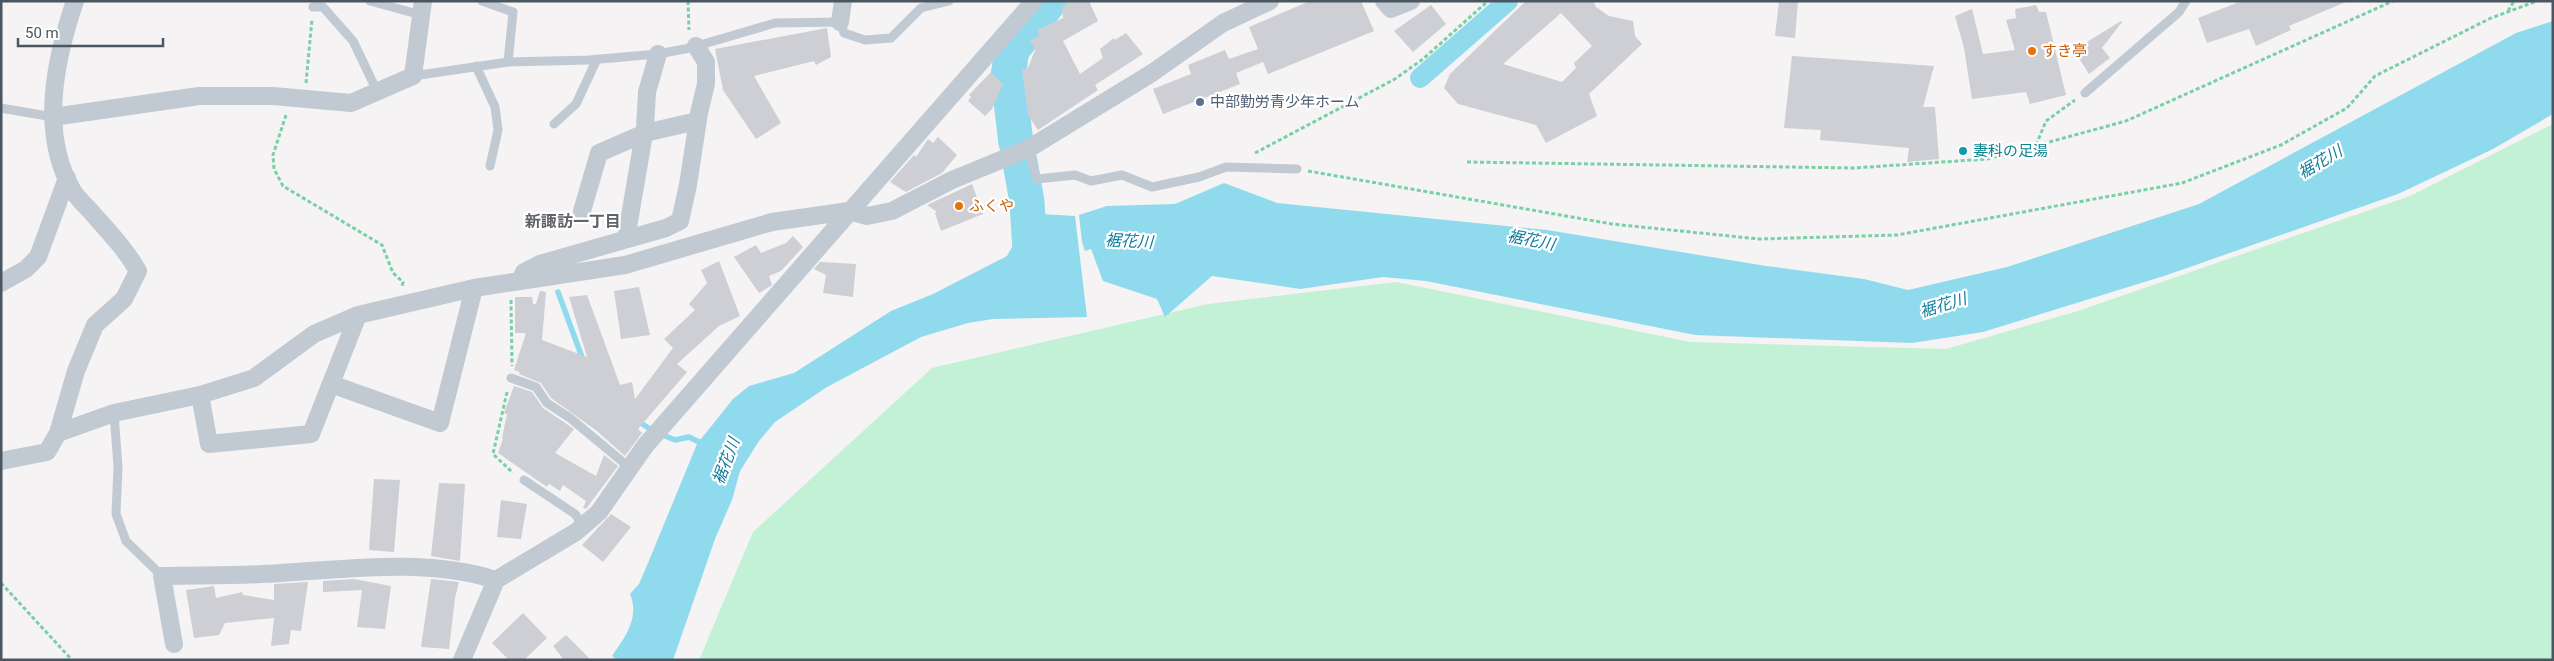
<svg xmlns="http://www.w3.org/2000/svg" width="2554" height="661" font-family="Roboto,'Noto Sans JP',sans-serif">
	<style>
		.green { fill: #c3f1d5 }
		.water { fill: #90daee }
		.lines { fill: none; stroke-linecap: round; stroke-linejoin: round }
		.stream { stroke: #90daee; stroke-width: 5.5 }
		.canal { stroke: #90daee; stroke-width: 20 }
		.river { stroke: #90daee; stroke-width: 35 }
		.building { fill: #cdcfd5; fill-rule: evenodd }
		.path { stroke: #7ad0a6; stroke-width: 3; stroke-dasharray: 4 2.5; stroke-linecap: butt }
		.lane { stroke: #c1cad2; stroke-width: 9 }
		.street { stroke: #c1cad2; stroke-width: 18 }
		.food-dot { fill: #e8710a; stroke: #fff; stroke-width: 2 }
		.service-dot { fill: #5c6f8a; stroke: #fff; stroke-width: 2 }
		.culture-dot { fill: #0f9aa8; stroke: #fff; stroke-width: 2 }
		.labels { text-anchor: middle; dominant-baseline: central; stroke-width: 4.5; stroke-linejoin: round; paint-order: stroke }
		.food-label { font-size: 15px; fill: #c56008; stroke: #fff; text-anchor: start }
		.service-label { font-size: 15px; fill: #4e5e75; stroke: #fff; text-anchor: start }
		.culture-label { font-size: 15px; fill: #0d838f; stroke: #fff; text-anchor: start }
		.water-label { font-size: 16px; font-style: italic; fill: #0c7c9b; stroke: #fff }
		.neighbourhood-label { font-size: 16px; font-weight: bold; fill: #5f6368; stroke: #fff }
	</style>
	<rect width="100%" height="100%" fill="#f5f3f3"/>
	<path class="green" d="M2553,124v536h-1854l54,-128 179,-164 276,-64 188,-22 294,60 256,7 132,-38 332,-115z"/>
	<path class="water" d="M2553,21v93l-60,35 -95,45 -231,81 -184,57 -71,11 -217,-8 -269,-54 -43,-4 -83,12 -88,-13 -47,41 -8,-18 -54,-18 -12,-32 -6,2 -3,-9 -3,-27 28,-9 68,-2 49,-21 53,20 270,27 219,36 98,13 44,11 99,-23 192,-63 317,-171z
		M1041,214l34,2 12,101 -94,2 -25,4 -47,14 -94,50 -52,35 -16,19 -19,30 -8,29 -17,39 -42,121h-56l-5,-4c13,-19 28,-38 18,-62l9,-10 9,-21 49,-119 36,-45 16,-13 45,-13 97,-62 42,-17 74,-38 8,-14 6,-18z"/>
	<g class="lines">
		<path class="stream" d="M558,292l25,68
			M636,420l14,9
			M663,435l12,5 14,-3 10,5 7,-1"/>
		<path class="canal" d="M1420,78l88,-77"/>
		<path class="river" d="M1016,143l-8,-67 4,-26 38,-49
			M1020,162l7,40 4,66"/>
	</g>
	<path class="building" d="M1070,1h19l9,20 -35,20 17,33 23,-16 -3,-9 14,-11 1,2 11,-7 17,21 -48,31 3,5 -60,40 -10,-15 -6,-45 6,-2 7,-18 -5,-10 9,-4 -2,-6 26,-12 -1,-11z
		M1310,1h51l13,30 -106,43 -5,-12 -27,11 4,11 -77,30 -10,-25 38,-15 -3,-9 37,-15 4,9 29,-10 -9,-22z
		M1526,1h67l3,6 13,9 24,5 2,15 7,8 -53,50 8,22 -51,27 -10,-18 -78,-21 -14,-16 6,-14zM1561,13l31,33 -18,17 2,5 -14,14 -59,-18z
		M1779,1h19l-3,37 -20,-2z
		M2242,1h106l-59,25 2,4 -35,16 -7,-17 -42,14 -9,-25z
		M1431,5l15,19 -33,28 -19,-21z
		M2036,5l3,7h7l20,83 -36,9 -4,-12 -54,7 -8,-51 -9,-32 17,-7 11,45 32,-4 -9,-30 10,-2 -1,-9z
		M2121,21l1,1 -20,26 8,10 -21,16 -15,-24z
		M827,28l4,29 -15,8 -2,-4 -60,15 27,47 -25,16 -33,-49 -8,-41z
		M1792,56l142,10 -11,41h12l4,52 -32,3 2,-14 -89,-8 1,-10 -37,-2z
		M991,72l12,12 -11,25 -7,7 -17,-15 3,-4 -2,-2z
		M938,137l19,18 -15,18 -36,19 -16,-10 24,-27 2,2 12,-18 5,4z
		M972,184l11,30 -42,17 -6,-18 2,-1 -10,-7z
		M793,236l10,11 -22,24 -12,5 3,9 -13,8 -25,-36 22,-12 5,8 25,-10z
		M719,261l21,55 -21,10 -42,38 10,8 -49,57 4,4 -17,23 -28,-25 -46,-33 -10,-15 -22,-9 1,-2 -6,-2 12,-37h-11v-36h17l1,7h3l4,-13 6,1 -4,48 45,17 -18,-60 18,-2 33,90 12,-3 3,17 38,-51 -9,-9 31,-29 -6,-6 18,-21 -6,-13z
		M820,262l36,2 -3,33 -30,-4 3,-18 -12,-6z
		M639,287l11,48 -29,4 -7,-48z
		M514,386l18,6 11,16 31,21 -19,24 41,23 8,-21 14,11 -32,43 -3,-1 3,-7 -23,-16 -3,6 -11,-7 -2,3 -49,-34 5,-14 -1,-1 5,-24 -3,-1z
		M374,479l26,1 -6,72 -25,-2z
		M439,483l26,1 -5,77 -29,-5z
		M501,500l26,4 -6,35 -24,-2z
		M611,514l20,13 -28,35 -21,-17z
		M354,579l37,7 -6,43 -28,-2 5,-37 -39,2v-11z
		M431,579l28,3 -4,16 -6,51 -28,-2z
		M308,582l-7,49 -10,-1 -2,14 -18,2 3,-28 -49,5 -6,12 -25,3 -8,-48 28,-4 2,12 26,-6 1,3 31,5v-16z
		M523,613l24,25 -23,22h-15l-17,-17z
		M566,635l25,25h-27l-11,-14z"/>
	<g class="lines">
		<path class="path" d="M688,1l1,29
			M2508,11l6,-10
			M306,83l6,-64
			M286,115l-13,40 1,14 9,17 99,59 11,28 10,9 -1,5
			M2036,145l10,-24 29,-21
			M1255,153l140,-74 28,-20 65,-58
			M1467,162l387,6 133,-9 139,-38 267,-120
			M1308,171l304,53 147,15 138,-4 285,-52 99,-38 66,-37 28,-32 116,-58 46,-17
			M511,300l1,66
			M507,392l-14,62 20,19
			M1,583l71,77"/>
		<path class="lane" d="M370,1l51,14
			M482,1l31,11 -5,50
			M313,7h10l30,34 24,50
			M476,66l19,41 3,23 -8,36
			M413,76l95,-14 81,-2 69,-6 32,-6 85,-25 65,-1 4,11 21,7 26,-2 30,-30 28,-7
			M2085,93l94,-81 7,-11
			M1,108l52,9
			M554,124l22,-20 21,-45
			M1028,149l9,30 38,-4 16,6 31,-6 30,12 47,-10 27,-10 71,2
			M511,378l25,9 11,16 23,15 60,50
			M114,413l4,54 -2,47 10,27 36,35
			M524,480l51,34 8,12"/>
		<path class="street" d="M1384,1l7,8 20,-8
			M840,22l3,-21
			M53,117l146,-21h74l78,7 62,-27 10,-75
			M582,211l17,-58 46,-20 52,-12
			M626,239l19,-111 2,-36 11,-38
			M520,281l4,-9 16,-8 126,-36 14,-7 8,-36 11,-72 7,-29v-22l-10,-16
			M1,283l25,-14 12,-12 29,-79
			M331,384l109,39 34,-135
			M200,395l9,49 102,-10 47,-119
			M58,433l18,-62 19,-46 29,-26 14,-28c-12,-21 -28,-38 -45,-57 -6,-7 -15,-15 -20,-23 -34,-57 -18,-131 2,-190
			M1,461l46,-9 11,-19 56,-20 86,-18 54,-17 60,-44 44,-19 116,-27 151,-23 147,-43 77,-11 18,5 25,-5 60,-31 76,-31 124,-76 71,-50 47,-22
			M174,644l-12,-68c39,-1 79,0 118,-3 71,-4 147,-15 216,7
			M462,660l34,-80 80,-48 23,-20 46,-66 389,-445"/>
	</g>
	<g class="food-dot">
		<circle cx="2032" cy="51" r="5"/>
		<circle cx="959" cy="206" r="5"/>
	</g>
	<circle class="service-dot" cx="1200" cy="102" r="5"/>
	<circle class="culture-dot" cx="1963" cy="151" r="5"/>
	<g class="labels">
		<g class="food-label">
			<text x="2042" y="51">すき亭</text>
			<text x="969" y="206">ふくや</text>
		</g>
		<g class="service-label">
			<text x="1210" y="102">中部勤労青少年ホーム</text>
		</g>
		<g class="culture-label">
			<text x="1973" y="151">妻科の足湯</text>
		</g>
		<g class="water-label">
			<text transform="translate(2320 162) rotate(-31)">裾花川</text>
			<text transform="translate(1531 240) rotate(11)">裾花川</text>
			<text transform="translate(1129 241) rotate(3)">裾花川</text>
			<text transform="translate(1943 305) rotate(-17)">裾花川</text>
			<text transform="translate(726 461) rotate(-69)">裾花川</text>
		</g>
		<g class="neighbourhood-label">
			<text x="573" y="221">新諏訪一丁目</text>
		</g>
	</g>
	<rect width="2554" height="661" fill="none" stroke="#4a5661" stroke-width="5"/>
	<path d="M18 38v8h145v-8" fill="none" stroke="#4a5661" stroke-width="2.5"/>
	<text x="25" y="38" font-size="15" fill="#4a5661" stroke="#ffffff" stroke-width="4" paint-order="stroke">50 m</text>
</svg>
